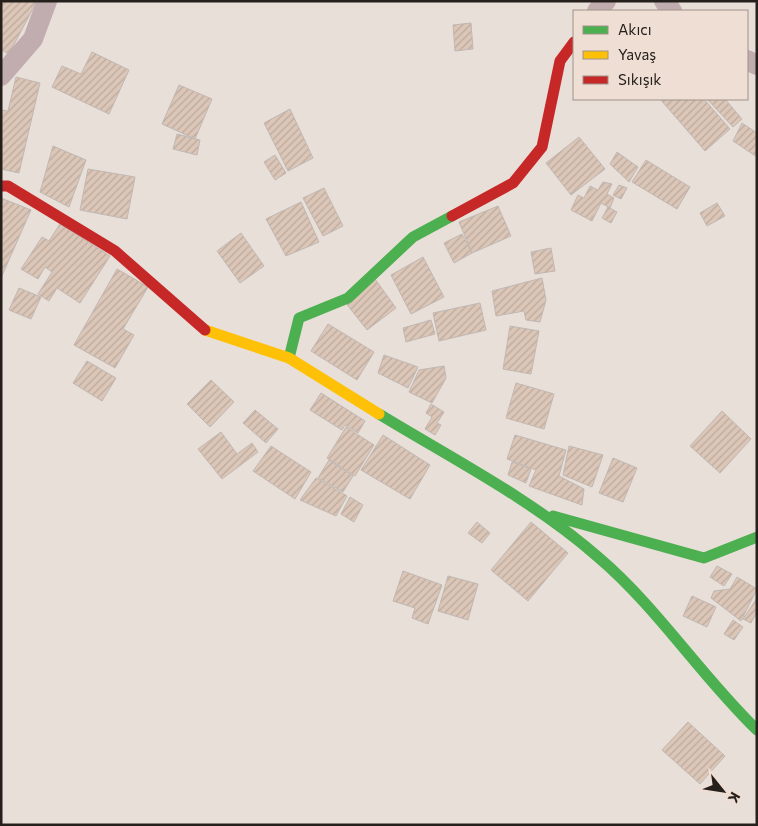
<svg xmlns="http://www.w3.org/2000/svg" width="758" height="826" font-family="Commissioner,sans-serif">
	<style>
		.building { fill: url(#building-hatch); stroke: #c0b8b4 }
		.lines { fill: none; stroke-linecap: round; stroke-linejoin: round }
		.street { stroke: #c1acaf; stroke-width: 20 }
		.fast { stroke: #4caf50; stroke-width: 11 }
		.slow { stroke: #ffc107; stroke-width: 11 }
		.jam { stroke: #c62828; stroke-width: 11 }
	</style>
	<defs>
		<pattern id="building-hatch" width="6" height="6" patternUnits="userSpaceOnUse" patternTransform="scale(1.25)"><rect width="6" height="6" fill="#dbc6b7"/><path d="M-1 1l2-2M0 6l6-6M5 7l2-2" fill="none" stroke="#bcaa9d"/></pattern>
	</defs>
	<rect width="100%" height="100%" fill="#e9dfd9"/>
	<path class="building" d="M1,1h36l-28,53 -8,-4z
		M471,23l2,26 -18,2 -2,-26z
		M92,52l37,18 -20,44 -57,-27 10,-21 19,8z
		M16,77l24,6 -21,90 -18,-4v-59l7,1z
		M179,85l33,14 -17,40 -33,-15z
		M660,99h44l26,30 -25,22z
		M707,99h18l17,20 -9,8z
		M290,109l23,49 -25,13 -24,-48z
		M742,123l15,10v24l-24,-16z
		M177,134l23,6 -3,15 -24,-6z
		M579,137l26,32 -34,26 -25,-32z
		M53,146l33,14 -17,47 -29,-15z
		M617,152l21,15 -9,15 -19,-18z
		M275,155l11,18 -11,7 -11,-18z
		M646,160l44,27 -13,22 -45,-27z
		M88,169l47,8 -8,42 -47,-9z
		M603,182l9,2 -5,10 7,4 -4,10 -9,-5 -9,18 -21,-11 7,-15 6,3 6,-12 8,4z
		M619,185l8,3 -6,11 -8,-4z
		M324,188l19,38 -20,10 -20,-38z
		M1,198l30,12 -30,68z
		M301,202l18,40 -33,14 -20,-37z
		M717,203l8,13 -18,10 -7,-13z
		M498,206l13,30 -39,17 -13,-31z
		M608,207l9,5 -6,11 -9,-5z
		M60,224l50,32 -30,47 -23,-15 -8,13 -11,-7 14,-22 -7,-5 -7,12 -17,-10 21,-32 7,4z
		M241,233l23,33 -24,17 -23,-32z
		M462,234l10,19 -18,10 -10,-20z
		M551,248l4,23 -20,3 -4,-22z
		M423,257l21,40 -33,17 -20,-39z
		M117,269l31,18 -25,42 11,6 -19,33 -41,-23z
		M542,278l4,22 -6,22 -14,-2 -2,-9 -28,5 -4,-25z
		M375,279l21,29 -29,22 -22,-28z
		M19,288l22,9 -10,22 -22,-9z
		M480,303l6,27 -47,11 -6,-28z
		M431,320l4,14 -29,8 -3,-14z
		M328,324l46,28 -17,28 -46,-29z
		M510,326l29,5 -8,43 -28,-5z
		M384,355l34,12 -10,21 -30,-15z
		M87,361l29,17 -14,23 -29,-18z
		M444,366l2,12 -14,25 -23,-11 10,-22z
		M211,380l23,22 -24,25 -23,-23z
		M516,383l38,11 -10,35 -38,-11z
		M321,393l44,28 -7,12 -13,-8 -3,5 -32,-20z
		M431,404l13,8 -7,11 4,2 -6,10 -10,-6 7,-12 -6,-4z
		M255,410l23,19 -12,14 -23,-20z
		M722,411l29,28 -31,34 -30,-27z
		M346,427l28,18 -19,31 -28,-18z
		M221,432l16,22 15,-11 6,9 -36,27 -24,-30z
		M383,435l47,30 -20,34 -49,-29z
		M515,435l51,15 -7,26 25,13 -2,16 -53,-19 7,-16 -29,-11z
		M271,446l40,26 -16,27 -42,-28z
		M569,446l34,9 -11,32 -29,-12z
		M613,458l24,10 -14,34 -24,-9z
		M329,460l24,16 -10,16 -25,-14z
		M512,462l19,7 -5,14 -18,-8z
		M316,478l31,18 -11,20 -36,-16z
		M350,497l13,8 -9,17 -13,-8z
		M477,522l13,11 -8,10 -14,-10z
		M531,522l37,31 -40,48 -37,-31z
		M717,566l15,8 -8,12 -14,-9z
		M403,571l39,14 -14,39 -16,-6 3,-10 -22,-7z
		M448,576l30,8 -10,36 -30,-9z
		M737,577l20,12 -16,32 -30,-23 3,-7 16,-2z
		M692,596l24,11 -9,20 -24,-11z
		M757,598v14l-6,11 -8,-4z
		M733,620l10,7 -9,13 -10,-6z
		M688,722l37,34 -25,28 -38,-34z"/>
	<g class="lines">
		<path class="street" d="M664,1l8,10
			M597,11l9,-10
			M747,60l10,5
			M1,76l32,-37 14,-38"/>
		<path class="fast" d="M289,358l10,-40 49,-20 65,-61 39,-21
			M379,414c74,45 154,86 219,143 59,50 103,119 159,173
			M553,516l151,42 53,-21"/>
		<path class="slow" d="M205,330l84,28 90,56"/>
		<path class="jam" d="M1,186h7l107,65 90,79
			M452,216l61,-33 29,-36 18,-86 14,-19"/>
	</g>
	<rect width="758" height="826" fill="none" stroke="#26201c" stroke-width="5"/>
	<rect x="573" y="10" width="175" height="90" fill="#efded3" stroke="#9f928a"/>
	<rect x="583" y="26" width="25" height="8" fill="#4caf50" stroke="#9f928a"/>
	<text x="618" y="35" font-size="15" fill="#26201c">Akıcı</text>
	<rect x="583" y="51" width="25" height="8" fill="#ffc107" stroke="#9f928a"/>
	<text x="618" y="60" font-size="15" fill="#26201c">Yavaş</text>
	<rect x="583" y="76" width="25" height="8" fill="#c62828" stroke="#9f928a"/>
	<text x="618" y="85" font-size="15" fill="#26201c">Sıkışık</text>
	<g transform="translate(723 791) rotate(120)" stroke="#efded3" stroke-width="4" paint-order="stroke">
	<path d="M0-4L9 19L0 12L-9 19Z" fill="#26201c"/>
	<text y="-8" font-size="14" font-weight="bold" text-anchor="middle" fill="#26201c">K</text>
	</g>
</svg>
